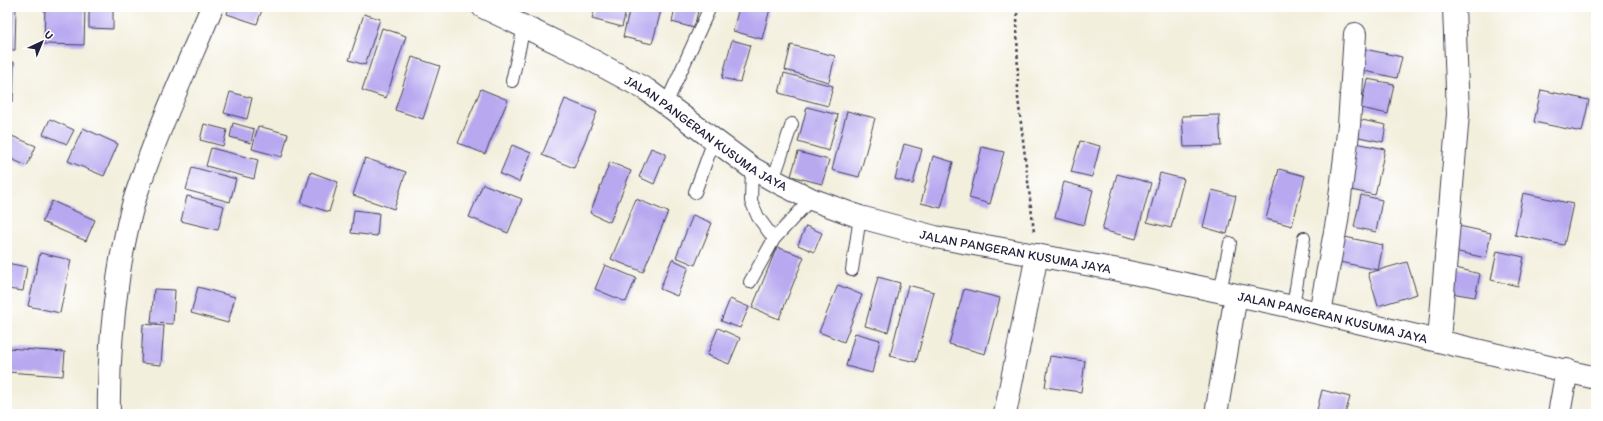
<svg xmlns="http://www.w3.org/2000/svg" width="1603" height="421" font-family="Itim,sans-serif">
	<style>
		.building { fill: #b7a8f0 }
		.lines { fill: none; stroke-linecap: round; stroke-linejoin: round }
		.lane-casing { stroke: #414153; stroke-width: 14 }
		.street-casing { stroke: #414153; stroke-width: 24 }
		.secondary-casing { stroke: #414153; stroke-width: 24 }
		.path { stroke: #414153; stroke-width: 2.5; stroke-dasharray: 3 3; stroke-linecap: butt }
		.lane { stroke: #fff; stroke-width: 12 }
		.street { stroke: #fff; stroke-width: 22 }
		.secondary { stroke: #fff; stroke-width: 22 }
		.labels { text-anchor: middle; dominant-baseline: central; stroke-width: 3; stroke-linejoin: round; paint-order: stroke }
		.street-label { font-size: 13px; fill: #22223b; stroke: #fff }
	</style>
	<rect width="100%" height="100%" fill="#fff"/>
	<filter id="ink" filterUnits="userSpaceOnUse"><feTurbulence type="fractalNoise" baseFrequency=".025" numOctaves="2"/><feDisplacementMap in="SourceGraphic" scale="8" xChannelSelector="R" yChannelSelector="G"/><feConvolveMatrix kernelMatrix="1 2 1 2 8 2 1 2 1" color-interpolation-filters="sRGB"/></filter>
	<filter id="wash" filterUnits="userSpaceOnUse"><feTurbulence type="fractalNoise" baseFrequency=".012" numOctaves="4" result="noise"/><feDisplacementMap in="SourceGraphic" scale="16" xChannelSelector="R" yChannelSelector="G"/><feGaussianBlur stdDeviation="0.9" result="paint"/><feColorMatrix in="noise" values="0 0 0 0 0 0 0 0 0 0 0 0 0 0 0 0 0 1.4 0 .05"/><feComposite in="paint" operator="in"/></filter>
	<g filter="url(#wash)">
		<rect width="100%" height="100%" fill="#f3efdd"/>
		<g id="blocks">
			<path class="building" d="M7,7h9l-1,43h-8z
				M45,7h40l-1,38 -40,-1z
				M89,7h24v22l-24,-1z
				M229,7h34l-6,17 -30,-10z
				M595,7h32l-5,20 -30,-8z
				M630,7h32l-10,37 -29,-7z
				M675,7h24l-5,21 -22,-6z
				M739,7h23l8,2 -8,30 -29,-8z
				M364,14l16,5 -15,46 -16,-5z
				M382,28l24,8 -20,62 -24,-8z
				M732,40l18,5 -10,37 -18,-4z
				M791,45l44,11 -6,26 -44,-12z
				M1360,48l42,9 -5,21 -42,-9z
				M412,57l28,9 -17,53 -28,-9z
				M7,62h7l-1,39h-6z
				M784,73l49,13 -5,20 -49,-13z
				M1367,79l27,5 -6,30 -27,-6z
				M481,89l27,11 -23,54 -27,-11z
				M1541,90l48,10 -7,32 -48,-10z
				M230,92l22,6 -5,21 -23,-6z
				M565,99l32,13 -23,56 -32,-13z
				M807,107l31,8 -9,36 -31,-9z
				M847,111l28,7 -16,59 -27,-7z
				M1219,115l2,31 -37,1 -2,-31z
				M50,119l24,11 -7,14 -24,-10z
				M1357,119l29,6 -3,17 -29,-6z
				M233,123l21,6 -3,14 -21,-6z
				M204,124l23,6 -4,16 -23,-6z
				M258,126l30,8 -6,23 -30,-8z
				M83,128l35,16 -14,32 -36,-15z
				M7,134l29,12 -9,20 -20,-9z
				M1080,141l20,5 -8,31 -21,-5z
				M1356,143l29,6 -10,46 -29,-6z
				M904,144l18,5 -9,35 -18,-5z
				M512,145l19,8 -12,29 -19,-8z
				M982,147l22,5 -14,52 -21,-6z
				M211,148l47,12 -4,19 -48,-13z
				M651,148l15,6 -12,30 -15,-7z
				M798,152l31,8 -7,24 -31,-8z
				M933,156l20,6 -12,46 -20,-5z
				M365,158l41,14 -12,37 -41,-14z
				M610,162l21,9 -21,51 -20,-9z
				M192,167l44,12 -6,23 -44,-12z
				M1279,169l26,7 -13,50 -26,-7z
				M311,172l27,10 -9,30 -28,-9z
				M1160,173l24,6 -13,49 -24,-6z
				M1117,174l34,9 -15,56 -34,-9z
				M1064,182l29,8 -9,35 -29,-8z
				M483,184l39,15 -14,34 -39,-16z
				M1212,190l24,6 -9,38 -24,-7z
				M1523,193l50,11 -9,41 -49,-10z
				M1361,195l21,5 -6,32 -22,-5z
				M187,196l37,10 -6,24 -37,-9z
				M636,199l32,13 -25,60 -32,-13z
				M52,201l43,19 -9,21 -44,-19z
				M354,210l25,3 -2,23 -26,-3z
				M693,215l19,8 -17,42 -19,-8z
				M806,226l16,7 -8,19 -16,-7z
				M1459,226l32,7 -5,25 -32,-7z
				M1340,236l43,9 -5,25 -43,-9z
				M777,247l27,10 -25,62 -27,-11z
				M1497,251l27,6 -6,29 -27,-6z
				M40,253l31,7 -11,53 -32,-7z
				M672,259l17,8 -12,29 -17,-7z
				M1407,262l10,32 -39,12 -10,-33z
				M7,263l20,4 -4,24 -16,-2z
				M605,265l31,13 -10,24 -31,-13z
				M1456,268l24,6 -5,23 -24,-4z
				M878,277l22,6 -12,49 -23,-6z
				M838,285l24,10 -18,47 -25,-10z
				M908,285l26,7 -18,70 -26,-6z
				M198,287l37,10 -7,26 -37,-10z
				M154,289l21,1 -2,34 -22,-1z
				M964,289l36,9 -15,56 -36,-10z
				M730,299l19,8 -9,21 -19,-7z
				M143,324l21,2 -3,39 -20,-2z
				M718,328l22,10 -11,26 -22,-9z
				M855,333l25,7 -8,33 -26,-7z
				M7,348l58,4 -2,24 -56,-4z
				M1050,356l35,5 -4,31 -36,-5z
				M1322,390l28,7 -5,17h-29z"/>
		</g>
	</g>
	<g filter="url(#ink)">
		<use href="#blocks" fill-opacity="0" stroke="#414153" stroke-width="1"/>
		<g class="lines">
			<g class="lane-casing">
				<path id="lane" d="M512,81l12,-54
					M666,104l44,-97
					M752,168l-1,33 7,16 16,22
					M773,180l19,-56
					M695,192l19,-52
					M852,270l8,-53
					M750,282l24,-43 37,-40
					M1220,292l10,-49
					M1293,307l11,-69"/>
			</g>
			<g class="street-casing">
				<path id="street" d="M1320,313l17,-92 12,-96 6,-91
					M1439,340l19,-226 -4,-107
					M109,414c-1,-49 3,-94 10,-142 4,-25 9,-52 17,-77 21,-64 50,-126 76,-188
					M1005,414l32,-159
					M1216,414l20,-119
					M1559,414l8,-44"/>
			</g>
			<g class="secondary-casing">
				<g id="secondary">
					<path id="s1" d="M483,7l94,45 70,38 105,78 21,12 38,19 49,18 75,20 184,33 174,37 303,71"/>
				</g>
			</g>
			<path class="path" d="M1017,7l1,91 16,134"/>
			<use href="#lane" class="lane"/>
			<use href="#street" class="street"/>
			<use href="#secondary" class="secondary"/>
		</g>
	</g>
	<g class="labels">
		<g class="street-label">
			<text stroke="none"><textPath href="#s1" startOffset="257">JALAN PANGERAN KUSUMA JAYA</textPath></text>
			<text stroke="none"><textPath href="#s1" startOffset="593">JALAN PANGERAN KUSUMA JAYA</textPath></text>
			<text stroke="none"><textPath href="#s1" startOffset="917">JALAN PANGERAN KUSUMA JAYA</textPath></text>
		</g>
	</g>
	<rect width="1603" height="421" fill="none" stroke="#fff" stroke-width="24"/>
	<g transform="translate(42 42) rotate(44)" stroke="#ffffff" stroke-width="3" paint-order="stroke">
	<path d="M0-3L7 15L0 10L-7 15Z" fill="#22223b"/>
	<text y="-6" font-size="11" font-weight="bold" text-anchor="middle" fill="#22223b">U</text>
	</g>
</svg>
